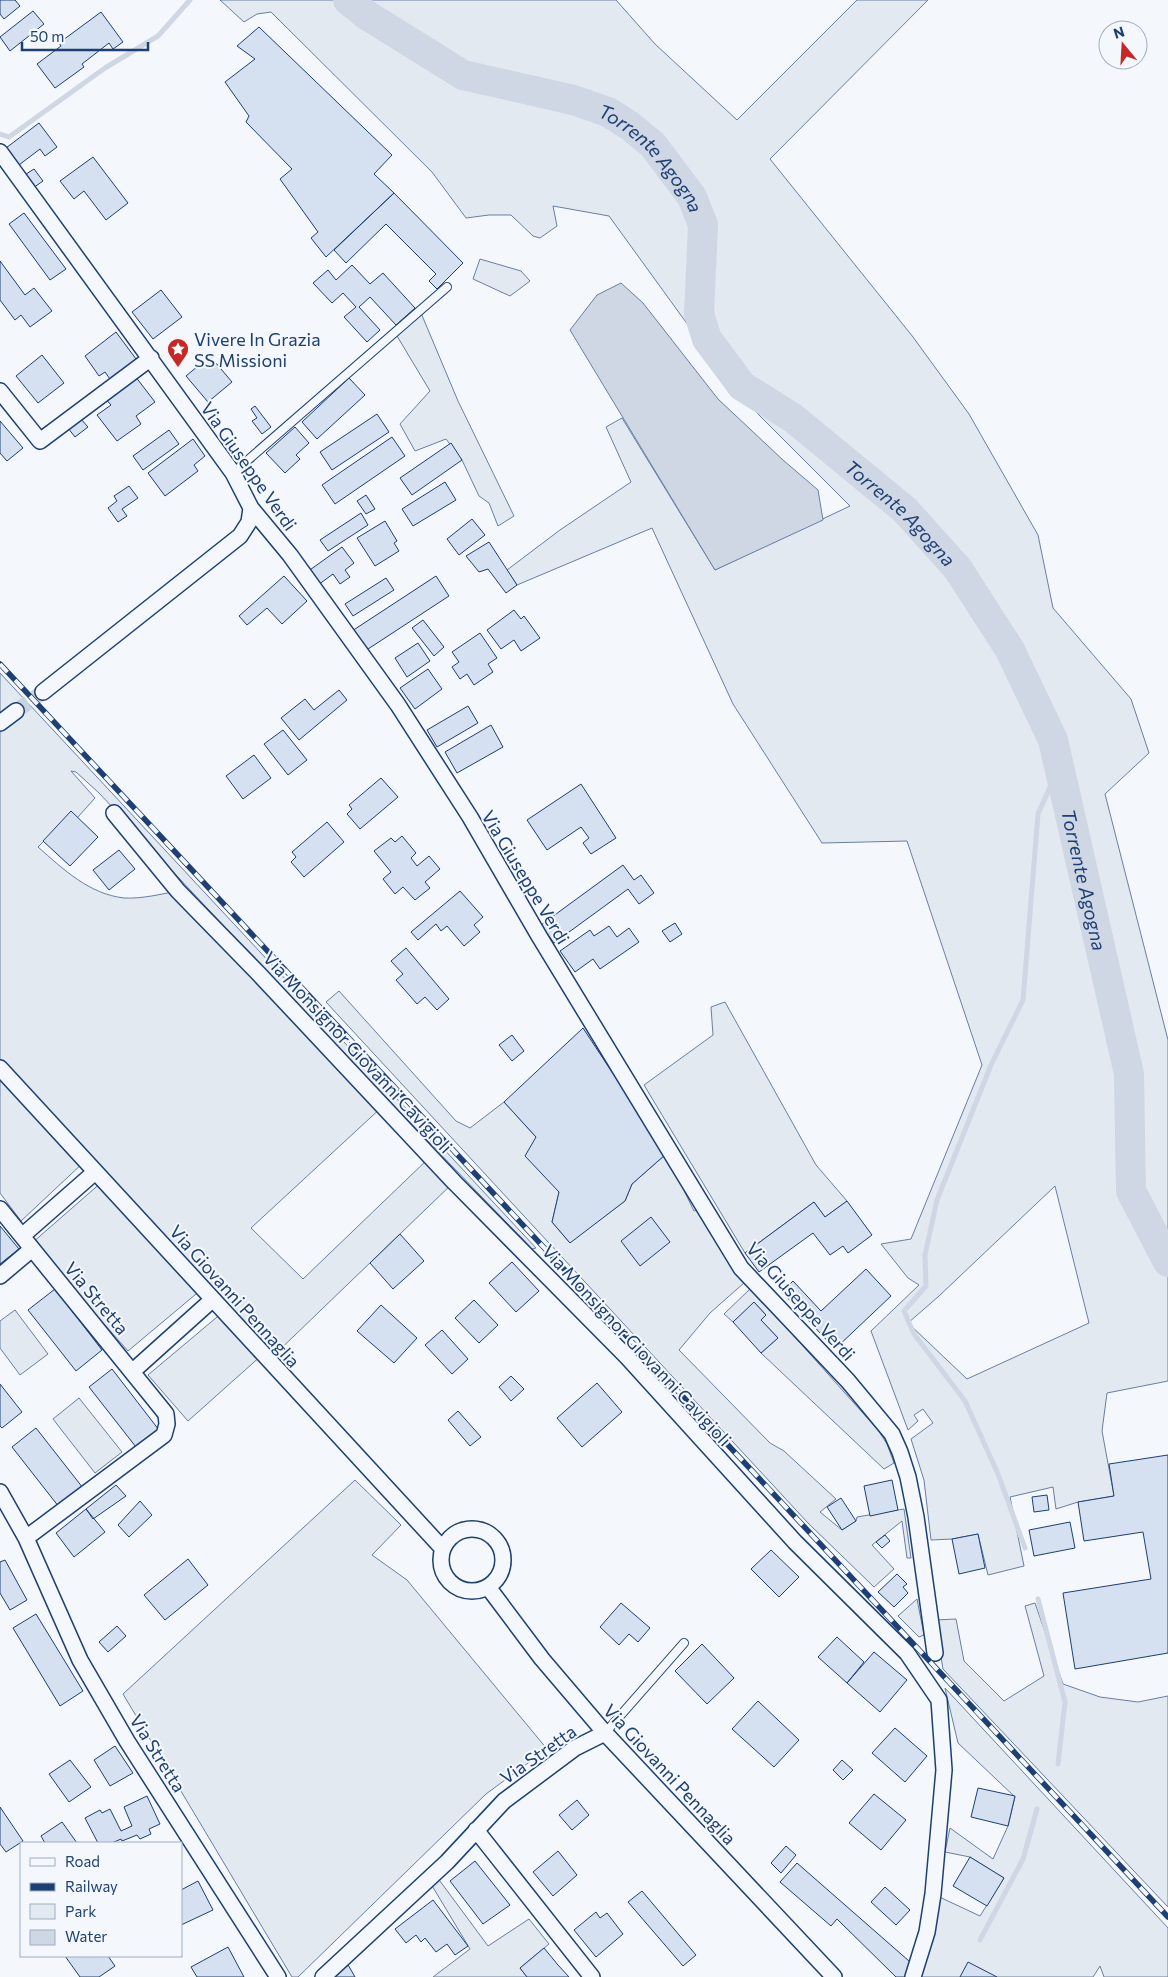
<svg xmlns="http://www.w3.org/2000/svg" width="1168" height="1977" font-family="Commissioner,sans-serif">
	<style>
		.green { fill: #e3e9f0; stroke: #687fa3; fill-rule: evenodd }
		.water { fill: #cfd7e4; stroke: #687fa3 }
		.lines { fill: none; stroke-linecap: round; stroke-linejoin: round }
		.stream { stroke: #cfd7e4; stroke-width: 5 }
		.river { stroke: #cfd7e4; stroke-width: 30 }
		.building { fill: #d5e0f0; stroke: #1d3f73 }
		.minor-tunnel { stroke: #c9d2e0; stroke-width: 15; stroke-dasharray: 15 8; stroke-linecap: butt }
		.service-casing { stroke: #1d3f73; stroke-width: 10 }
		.minor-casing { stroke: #1d3f73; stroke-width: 18 }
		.service { stroke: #f4f7fb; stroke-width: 8 }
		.minor { stroke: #f4f7fb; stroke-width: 15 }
		.rail-casing { stroke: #1d3f73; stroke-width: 5.5 }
		.rail { stroke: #f4f7fb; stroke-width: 4; stroke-dasharray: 11; stroke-linecap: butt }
		.labels { text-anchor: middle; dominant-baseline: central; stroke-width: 4; stroke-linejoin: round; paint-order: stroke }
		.poi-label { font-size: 18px; fill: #1d3f73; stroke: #f4f7fb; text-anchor: start }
		.street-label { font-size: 18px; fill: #1d3f73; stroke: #f4f7fb }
		.water-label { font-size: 19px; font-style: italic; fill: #1d3f73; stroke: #f4f7fb }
	</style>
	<rect width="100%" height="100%" fill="#f4f7fb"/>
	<path class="green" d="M220,0h396l39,44 82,76 120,-120h71l-158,159 143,178 56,77 69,121 15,73 78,91 18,54 -44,41 63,246v341l-61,12 -5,38 12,65 -36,6 -22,7 -3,-22 -43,10 14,69 -36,9 -10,-41 -26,5 -21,1 -7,-60 -13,-41 22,-16 -10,-14 -9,6 4,6 -10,9 -37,-99 48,-46 -11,-7 -27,-34 30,-5 71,-174 -75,-224 -85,2 -89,-139 -81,-176 -135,57 -10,-15 53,-40 71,-48 -25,-55 16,-9 93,152 135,-64 -112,-112 -129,-178 -56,-10 4,20 -17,12 -7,-2 -22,-21h-22l-23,3 -34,-46 -161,-160 -14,2 -13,8zM1055,1186l34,137 -122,56 -59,-56 31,-27z
		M480,259l41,12 9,10 -20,15 -37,-17z
		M421,313l37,88 56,115 -16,10 -9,-23 -10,-7 -17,-36 -16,-21 -31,12 -15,-27 30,-33 -33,-55z
		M0,673l536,575 -4,1 -185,-192 -248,-264 -23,-21 -5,-1 24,27 -18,20 -33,23 -6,6c25,22 51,47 86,51 18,1 37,-4 54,-7l205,215 -132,122 52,51 127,-122 24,25 -186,179 -6,-6 -74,66 -40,-46 75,-63 -21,-23 -74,62 -96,-108 71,-62 -18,-20 -64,60 -21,-28z
		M339,991l117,130 14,7 34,-26 32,35 23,55 -7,30 17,20 56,-41 7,-17 34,-30 28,57 5,-2 46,73 -35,31 -31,37 91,93 14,8 52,48 -16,13 22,18 14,-9 1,-4 47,-8 7,49h-4l-5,-37 -30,24 22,24 -20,18 -66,-64 -482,-521z
		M725,1002l91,163 31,36 -22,16 -11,-15 -69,51 -101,-168 69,-50 -2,-28z
		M751,1288l127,142 9,14 7,19 -10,6 -123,-116 17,-15 -17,-18 5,-5 -11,-12 -22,19 -9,-8z
		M15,1310l33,44 -28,21 -20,-27v-27z
		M79,1398l43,54 -27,21 -42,-54z
		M355,1480l46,45 -29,30 35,25 140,169 -61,45 -188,183h-6l-169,-283z
		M917,1599l7,36 -5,2 -21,-21z
		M1035,1603l28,81 37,13 38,5 30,-6v211l-225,-238 -8,-49 21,-1 8,42 40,40 40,-25 -19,-70z
		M945,1688l223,240v49h-64l-4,-11 -7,11h-180l20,-83 47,22 24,-38 -34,-21 -25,-5 5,-24 43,31 15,-33 7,-29 -57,-54z
		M434,1873l54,73 41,-27 20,25 -29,24 7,9h-94l37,-28 -42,-70z"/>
	<path class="water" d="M621,283l22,20 75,96 65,61 35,30 5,30 -108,50 -145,-240 27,-35z"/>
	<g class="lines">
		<path class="stream" d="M0,134l9,3 96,-69 53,-32 32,-36
			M1025,1548l-27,-74 -33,-73 -51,-67 -10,-23 22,-25 -1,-31 12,-55 54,-135 32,-65 15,-186 21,-47
			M1038,1599l27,103 -7,62
			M980,1940l43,-81 14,-50"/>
		<path class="river" id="s1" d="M348,0l17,14 98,61 110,25 35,12 22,14 23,19 39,52 11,28 -4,89 8,25 35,47 51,32 112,92 53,59 52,81 43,90 76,334 2,117 37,71"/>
	</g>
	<path class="building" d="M0,0h15l5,6 -16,13 -4,-5z
		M33,11l11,13 -34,27 -10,-14z
		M101,12l22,30 -10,7 -4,-6 -27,21 2,3 -29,21 -18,-24 24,-18 -2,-3z
		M259,27l133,128 -18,19 20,19 -68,64 -15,-19 7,-6 -38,-53 12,-10 -46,-47 3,-6 -24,-34 30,-23 -18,-13z
		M39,123l18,24 -12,9 -5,-7 -25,19 -13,-17z
		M93,157l35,46 -22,17 -22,-29 -10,8 -14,-18z
		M34,169l9,12 -10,7 -10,-12z
		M394,193l69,70 -26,26 -8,-8 7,-7 -50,-50 -40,39 -12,-13z
		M24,213l42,56 -16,11 -41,-56z
		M0,261l25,34 9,-7 18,23 -22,16 -9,-12 -6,5 -15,-20z
		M352,265l18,19 13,-11 32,35 -19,17 -26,-28 -11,10 21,23 -13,12 -23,-25 12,-10 -13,-14 -11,10 -19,-20 15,-13 8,10z
		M161,290l21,27 -29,22 -21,-27z
		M116,332l23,31 -27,19 -7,-10 -6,4 -14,-20z
		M42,355l22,28 -26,20 -22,-27z
		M210,356l22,26 -24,20 -22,-26z
		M135,376l20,26 -19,14 5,8 -24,17 -20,-26 14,-10 -6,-7z
		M349,378l16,17 -48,44 -15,-17z
		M255,406l16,21 -9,7 -10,-13 5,-3 -6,-9z
		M377,414l12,18 -57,38 -12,-18z
		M80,418l8,9 -13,10 -7,-9z
		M0,421l23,27 -16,13 -7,-8z
		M295,427l14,16 -13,12 4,4 -15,14 -19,-20z
		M169,430l10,14 -36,26 -10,-14z
		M392,437l13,19 -70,48 -13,-19z
		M193,439l12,17 -11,9 4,6 -33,25 -17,-23z
		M451,443l11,17 -50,35 -12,-17z
		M445,482l11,18 -43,26 -11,-17z
		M129,486l9,12 -16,11 5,7 -9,6 -10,-14 9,-7 -3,-5z
		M366,495l9,14 -9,5 -9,-13z
		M361,513l7,12 -40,26 -8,-11z
		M472,519l13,16 -26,20 -12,-16z
		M385,521l12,20 -3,2 5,8 -24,15 -18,-28z
		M489,542l28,43 -11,8 -18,-24 -9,3 -13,-16z
		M342,547l12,16 -9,7 5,7 -10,7 -7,-10 -15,11 -11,-13z
		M284,576l23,25 -25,23 -15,-16 -20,17 -8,-9z
		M436,576l13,20 -84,55 -13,-20z
		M386,578l8,12 -41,26 -8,-12z
		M514,610l7,9 3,-3 16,22 -19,13 -7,-11 -13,9 -14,-19z
		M423,620l21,27 -10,9 -22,-28z
		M480,633l17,25 -9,6 5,8 -19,13 -7,-11 -7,5 -8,-12 7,-5 -7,-10z
		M418,643l12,18 -23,16 -12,-19z
		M428,669l14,20 -27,20 -15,-21z
		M339,690l8,10 -48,40 -18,-22 24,-19 9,11z
		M468,706l10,17 -41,24 -10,-17z
		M491,725l12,22 -46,26 -12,-21z
		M283,730l24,30 -19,15 -24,-31z
		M254,755l17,23 -28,21 -17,-23z
		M381,778l17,19 -38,32 -13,-15 5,-5 -3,-4z
		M581,784l35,54 -25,16 -8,-11 6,-5 -8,-11 -34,23 -20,-30z
		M71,811l27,26 -28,29 -27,-25z
		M327,822l17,20 -40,35 -13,-15 5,-5 -4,-5z
		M402,836l14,17 -5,5 6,8 12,-10 11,13 -15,13 5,6 -15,12 -12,-13 -8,7 -12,-15 8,-7 -17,-21 17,-13 4,4z
		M119,850l16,19 -26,21 -16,-20z
		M623,865l11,15 7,-5 13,18 -15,11 -11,-15 -74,54 -13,-18z
		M460,891l23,26 -9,8 6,7 -16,14 -17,-20 -6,5 -5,-7 -18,16 -7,-8z
		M675,923l7,11 -12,8 -8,-11z
		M609,926l8,11 12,-9 10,14 -39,27 -7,-10 -18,13 -15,-21 30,-21 4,6z
		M406,948l43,51 -12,11 -12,-13 -8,7 -21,-24 7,-6 -12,-13z
		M583,1028l83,126 -34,30 -7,17 -55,42 -18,-21 7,-30 -34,-36 11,-19 -32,-35z
		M512,1035l12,16 -12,10 -13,-16z
		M847,1201l25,34 -24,18 -5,-7 -13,9 -17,-22 -54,39 -14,-19 69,-51 11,15z
		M651,1217l19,25 -30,24 -19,-25z
		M0,1226l19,23 -19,15z
		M400,1234l24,27 -31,28 -23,-26z
		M512,1262l27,29 -23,21 -27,-29z
		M866,1269l25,27 -56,53 -53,-57 11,-11 28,30z
		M55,1289l47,61 -26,21 -48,-61z
		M474,1300l24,25 -19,18 -24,-25z
		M754,1302l12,13 -5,5 17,18 -17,15 -28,-31z
		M381,1305l36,33 -23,25 -37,-32z
		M442,1330l26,29 -16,15 -27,-29z
		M112,1369l47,61 -23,17 -47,-60z
		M511,1376l13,13 -13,12 -12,-14z
		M597,1383l25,29 -40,35 -25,-29z
		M0,1384l22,28 -20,16 -2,-2z
		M458,1411l23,26 -11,9 -22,-26z
		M36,1428l47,60 -24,19 -47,-60z
		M1168,1455v198l-93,16 -12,-76 88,-14 -8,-47 -59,9 -6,-39 36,-6 -5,-32z
		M892,1480l6,30 -28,6 -6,-30z
		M116,1485l10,11 -33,23 -7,-10z
		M1047,1495l2,15 -15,2 -2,-15z
		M841,1498l15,23 -14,9 -15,-23z
		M140,1501l12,14 -23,22 -11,-12z
		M86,1509l19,23 -31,25 -18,-24z
		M1070,1522l5,26 -41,8 -5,-26z
		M978,1534l7,34 -26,6 -7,-35z
		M885,1535l5,6 -8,7 -6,-6z
		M771,1550l28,27 -20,20 -28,-28z
		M188,1559l20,26 -43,35 -21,-25z
		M5,1560l22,40 -17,10 -10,-17v-31z
		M897,1574l10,10 -4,3 5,6 -14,14 -16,-15z
		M621,1603l29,25 -12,14 -9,-8 -10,11 -19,-18z
		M36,1614l47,77 -23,15 -47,-78z
		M117,1626l9,10 -18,16 -9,-10z
		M837,1637l27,25 -17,21 -29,-26z
		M702,1644l32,34 -27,26 -32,-33z
		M874,1652l33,28 -27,32 -33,-29z
		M758,1701l41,39 -25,27 -42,-38z
		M895,1728l32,28 -22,26 -33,-29z
		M115,1746l18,27 -23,13 -16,-26z
		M70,1760l21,27 -22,15 -20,-28z
		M842,1760l11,10 -10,10 -10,-10z
		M978,1788l37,8 -7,30 -37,-9z
		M874,1794l32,26 -25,30 -32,-27z
		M147,1796l13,28 -11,5 2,5 -11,5 -3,-4 -15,6 -1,-2 -9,4h-14l-13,-25 15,-8 2,3 8,-4 11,22 11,-5 -8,-19z
		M577,1800l12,15 -17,15 -13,-15z
		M0,1807l23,34 -17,11 -6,-8z
		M62,1822l15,21h-32l-4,-7z
		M786,1846l10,9 -15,18 -10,-10z
		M558,1851l19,24 -24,21 -20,-24z
		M970,1857l34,21 -17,28 -34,-20z
		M475,1861l35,44 -27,19 -33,-43z
		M797,1863l120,105 -4,9h-17l-59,-58 -6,7 -51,-44z
		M198,1881l15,29 -32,15v-35z
		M885,1887l25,23 -14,15 -25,-23z
		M642,1891l54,64 -13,11 -55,-64z
		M433,1900l35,46 -13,9 -8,-11 -11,8 -11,-14 -4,4 -5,-7 -10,8 -11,-14z
		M596,1912l4,6 7,-5 16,21 -27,23 -22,-27z
		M228,1947l16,30h-47l-6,-10z
		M544,1948l14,17 11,12h-42l-7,-9z
		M65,1956h43l7,10 -16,11h-19z
		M968,1962l29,15h-37z
		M347,1963l8,14h-21l-1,-2z"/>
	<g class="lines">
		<path class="minor-tunnel" d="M16,711l27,-19"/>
		<g class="service-casing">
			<path id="service" d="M233,473l214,-186
				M605,1733l79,-90"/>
		</g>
		<g class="minor-casing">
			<path id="minor" d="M0,152l233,321 18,35 39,47 108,150 72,112 69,119 202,332 107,113 44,53 8,18 8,25 8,40 19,136
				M0,391l40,50 111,-83
				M43,692l197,-156 9,-14 2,-14
				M0,723l16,-12
				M114,813l64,78 80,82 196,209 173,175 168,185 112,111 32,47 5,70 -11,124 -6,38 -14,45
				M0,1068l443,481
				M0,1209l166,205 1,10 -3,11 -138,103
				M22,1236l73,-64
				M0,1276l32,-27
				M133,1371l79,-71
				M0,1492l26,46 54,122 47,81 151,236
				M441 1560a31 31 0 1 1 62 0a31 31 0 1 1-62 0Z
				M488,1587l54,72 63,74 229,244
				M476,1830l116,147
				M323,1977l124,-115 57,-61 71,-53 30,-15"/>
		</g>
		<use href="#service" class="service"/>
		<use href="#minor" class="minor"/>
		<g class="rail-casing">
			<path id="rail" d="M0,664l1168,1253"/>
		</g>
		<use href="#rail" class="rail"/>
	</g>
	<defs>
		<g id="sight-pin" transform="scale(1.125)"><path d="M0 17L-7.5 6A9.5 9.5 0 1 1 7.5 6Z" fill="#c62828" stroke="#f4f7fb"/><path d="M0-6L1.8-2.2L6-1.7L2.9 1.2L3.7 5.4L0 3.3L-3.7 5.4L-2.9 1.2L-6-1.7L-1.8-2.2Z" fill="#fff"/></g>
	</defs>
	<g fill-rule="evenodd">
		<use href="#sight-pin" x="178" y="349"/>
	</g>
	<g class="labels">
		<g class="poi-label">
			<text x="194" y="339">Vivere In Grazia<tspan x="194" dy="21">SS Missioni</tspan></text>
		</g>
		<g class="street-label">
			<text transform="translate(249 466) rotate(55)">Via Giuseppe Verdi</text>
			<text transform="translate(526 877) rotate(59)">Via Giuseppe Verdi</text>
			<text transform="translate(358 1052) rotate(47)">Via Monsignor Giovanni Cavigioli</text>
			<text transform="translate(235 1296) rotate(48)">Via Giovanni Pennaglia</text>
			<text transform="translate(97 1298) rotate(50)">Via Stretta</text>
			<text transform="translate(801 1301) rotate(48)">Via Giuseppe Verdi</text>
			<text transform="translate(637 1345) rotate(47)">Via Monsignor Giovanni Cavigioli</text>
			<text transform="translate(158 1753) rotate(58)">Via Stretta</text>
			<text transform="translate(538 1754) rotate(-35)">Via Stretta</text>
			<text transform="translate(670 1774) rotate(47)">Via Giovanni Pennaglia</text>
		</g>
		<g class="water-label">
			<text stroke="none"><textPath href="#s1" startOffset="351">Torrente Agogna</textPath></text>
			<text stroke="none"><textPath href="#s1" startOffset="816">Torrente Agogna</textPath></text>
			<text stroke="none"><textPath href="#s1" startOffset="1236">Torrente Agogna</textPath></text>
		</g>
	</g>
	<rect x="20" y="1842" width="162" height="115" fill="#f4f7fb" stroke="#9eadc5"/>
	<rect x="30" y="1858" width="25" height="8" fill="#f4f7fb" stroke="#9eadc5"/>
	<text x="65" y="1867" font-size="15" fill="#1d3f73">Road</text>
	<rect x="30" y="1883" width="25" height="8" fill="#1d3f73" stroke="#9eadc5"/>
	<text x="65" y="1892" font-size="15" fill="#1d3f73">Railway</text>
	<rect x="30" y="1904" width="25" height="15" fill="#e3e9f0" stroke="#9eadc5"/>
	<text x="65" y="1917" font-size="15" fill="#1d3f73">Park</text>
	<rect x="30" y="1930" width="25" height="15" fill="#cfd7e4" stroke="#9eadc5"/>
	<text x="65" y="1942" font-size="15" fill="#1d3f73">Water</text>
	<g transform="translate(1123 45) rotate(342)"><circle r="24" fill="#f4f7fb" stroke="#9eadc5"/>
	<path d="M0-4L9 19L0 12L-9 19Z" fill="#c62828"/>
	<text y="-8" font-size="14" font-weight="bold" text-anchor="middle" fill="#1d3f73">N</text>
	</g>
	<path d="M22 42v8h126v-8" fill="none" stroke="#1d3f73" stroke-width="2.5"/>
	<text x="30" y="42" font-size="15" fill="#1d3f73" stroke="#f4f7fb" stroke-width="4" paint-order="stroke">50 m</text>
</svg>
